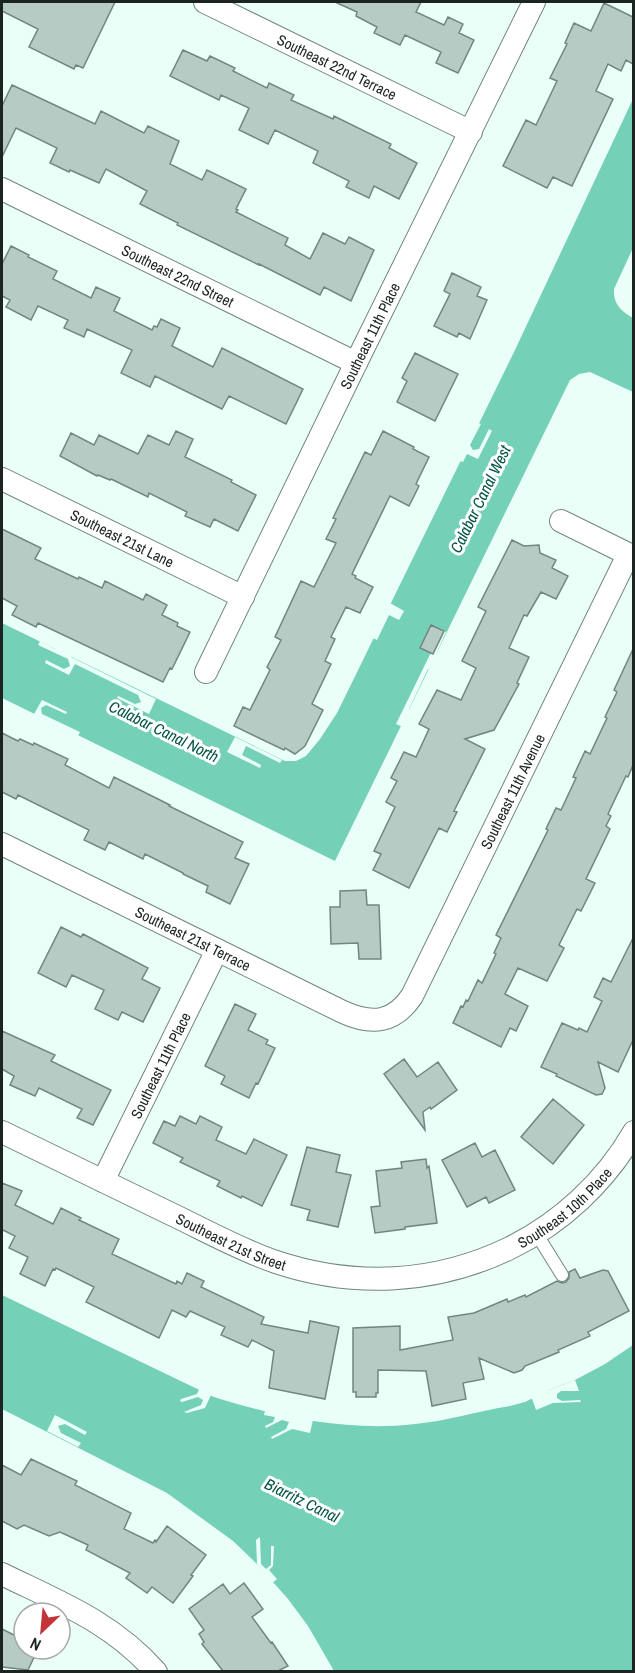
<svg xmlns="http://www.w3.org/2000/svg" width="635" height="1673" font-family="'Archivo Narrow',sans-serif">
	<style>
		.water { fill: #74d1b7 }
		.pier { fill: #e9fff7 }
		.building { fill: #b5cbc3; stroke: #728680; stroke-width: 1.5 }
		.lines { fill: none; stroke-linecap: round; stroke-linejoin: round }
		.lane-casing { stroke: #72867f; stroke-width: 14 }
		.street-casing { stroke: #72867f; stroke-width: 24 }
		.lane { stroke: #fff; stroke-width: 12 }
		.street { stroke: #fff; stroke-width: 22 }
		.labels { text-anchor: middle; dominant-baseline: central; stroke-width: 6; stroke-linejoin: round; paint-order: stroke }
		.street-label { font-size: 15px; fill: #1c2421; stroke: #fff }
		.water-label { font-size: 16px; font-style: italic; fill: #005443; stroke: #fff }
	</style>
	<rect width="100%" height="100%" fill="#e9fff7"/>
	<path class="water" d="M633,99v149l-19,41c-1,15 7,22 19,29v74l-43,-20 -11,2 -9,6 -235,481 -333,-163v-75l283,138h11l10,-5 14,-17 17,-26 177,-361z
		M2,1295l212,102c63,20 135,35 201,27 32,-3 64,-13 95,-18l15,-4 22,-11 28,-11 30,-16 28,-19v326h-299l-26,-45 -20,-27 -31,-35 -24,-23 -66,-48 -165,-84z"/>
	<path class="pier" d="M478,423l3,1 -11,21 3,5 6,-1 10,-20 3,2 -14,28 -11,-5 -4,8 -4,-1z
		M390,603l14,8 -5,9 -10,-5 -12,25 -4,-2 5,-10 -3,-1 7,-13 2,1z
		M442,630l4,2 -9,20 2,1 -8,17 -3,-1 -19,40 2,2 -8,16 -7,-3z
		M40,641l15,8 2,-3 15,8 -1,3 85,42 -7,15 -32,-16 1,-2 17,8 6,-2 -3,-7 -63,-31 -6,11 -24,-12 1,-3 18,9 6,-3 -2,-7 -30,-14z
		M42,700l25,12 -1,2 -20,-9 -5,3 1,6 38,18 -2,4 -16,-8 -2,2 -13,-6 1,-3 -14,-7z
		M235,737l47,23 -2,3 -34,-17 -4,9 19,10 -1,3 -33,-16z
		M575,1380l4,11h-18l-4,3v4l5,3 18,-1 1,2 -28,1 -17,7 -5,-14 15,-8 1,3z
		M200,1387l12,6 -7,15 -18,5 -3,-1 17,-7 2,-5 -5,-3 -16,5 -2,-1 1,-2 16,-5z
		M265,1411l17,3 1,-3 13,3v3l17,3 -3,13 -18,-4 -20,10 -1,-2 15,-8 3,-7 -7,-2 -16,8 -1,-2 8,-4 2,-5 -11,-2z
		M55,1415l32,17 -2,3 -20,-11 -7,2 3,7 20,10 -3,4 -31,-16z
		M260,1537l1,27 5,5 5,-4v-19h3l-1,20 -4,4 8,9 -6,5 -9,-9 2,-2 -7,-9 -1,-24z"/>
	<path class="building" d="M2,2h113l-32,66 -7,-3 -2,4 -45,-22 9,-18 -36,-18z
		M335,2h86l-5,10 28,13 4,-8 15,7 -4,9 15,7 -16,33 -22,-10 5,-11 -36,-17 -5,10 -26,-12 3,-6 -21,-11 1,-4z
		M604,3l29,14v47l-7,-4 -5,11 -13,-7 -12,27 17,8 -41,87 -19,-9 -6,11 -44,-22 23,-46 10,5 21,-44 -7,-3 17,-34 -2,-1 9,-20 17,8z
		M183,50l24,11 3,-5 25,12 -2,3 34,17 2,-5 25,12 -3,5 42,19 1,-3 57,28 -2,4 28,15 -18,36 -25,-13 -5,12 -23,-11 3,-6 -36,-18 5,-12 -43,-21 -7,14 -29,-14 10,-22 -28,-13 -2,5 -49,-24z
		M12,85l83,39 6,-13 43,22 4,-7 31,15 -9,23 32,16 5,-10 39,19 -10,20 2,1 -2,2 52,26 -3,7 25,14 13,-26 22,11 4,-7 25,13 -23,51 -27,-14 -4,8 -61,-31v1l-82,-40 1,-2 -38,-19 7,-13 -41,-22 -7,14 -29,-13 -1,2 -19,-9 7,-15 -41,-20 -14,29v-51z
		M11,246l18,9 -1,2 29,14 -4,8 38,19 5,-11 24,11 -6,13 38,19 2,-4 3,1 4,-8 19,9 -8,18 41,21 9,-19 81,41 -17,35 -57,-28 -7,13 -67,-33 -5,11 -29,-14 11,-23 -45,-21 -3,8 -20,-9 4,-8 -30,-14 -7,14 -25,-13 4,-7 -8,-4v-32z
		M452,273l29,14 -4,9 10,4 -17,39 -11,-6 -2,4 -23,-11 16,-32 -6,-3z
		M415,353l43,21 -23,47 -38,-19 10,-21 -5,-3z
		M176,431l17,8 -8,18 47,23 -1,2 25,13 -18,36 -24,-12 -4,8 -25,-11 2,-4 -38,-19 -1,4 -37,-18 -1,1 -12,-5 -1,1 -37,-20 11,-23 23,12 5,-10 39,19 10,-19 21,10z
		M383,431l31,16 -1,2 16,8 -13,27 3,2 -10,20 -19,-10 -38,78 4,2 -1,2 18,9 -13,26 -14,-6 -15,30 4,2 -10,22 6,3 -19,40 11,6 -18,36 -10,8 -10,-6 -1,2 -50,-24 9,-19 7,3 20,-40 -3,-3 14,-27 -6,-3 26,-56 13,6 22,-44 -10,-4 10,-20 -3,-1 32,-66 6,3z
		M2,529l39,19 -6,11 43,20 1,-2 23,11 3,-7 38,19 3,-6 21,11 -5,10 16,8 -1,3 13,6 -18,37 -2,-1 -7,14 -125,-59 -2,4 -24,-12 5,-9 -15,-8z
		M512,540l12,6 15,-1 1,8 16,7 -4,8 16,8 -12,23 -15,-7 -14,24 -3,-1 -15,33 20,9 -12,26 2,1 -25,46 -29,9 20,10 -31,62 3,1 -10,20 -8,-4 -30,60 -36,-18 8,-16 -7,-3 21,-44 -9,-5 11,-21 -6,-3 13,-26 12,5 13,-28 -10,-5 18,-34 24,10 15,-32 -14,-7 24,-50 -8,-4z
		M431,625l13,6 -11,23 -13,-6z
		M633,649v116l-5,12 -2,-1 -18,38 3,2 -5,10 4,3 -24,50 9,4 -14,28 -4,-2 -18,36 5,3 -17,33 -29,-13 -13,26 23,12 -12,25 -6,-3 -9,19 -48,-24 8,-17 2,1 3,-7 2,1 10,-21 4,3 14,-29 -2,-1 7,-15 -5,-3 52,-105 -2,-1 10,-21 5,2 15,-32 -3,-1 12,-26 5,3 17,-36 -2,-1 12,-25 -3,-2z
		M2,733l16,8 2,-2 13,6 1,-2 34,16 -3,6 44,23 5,-11 56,28 -1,1 74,36 -8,16 14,6 -19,40 -24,-12 2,-6 -25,-12v-1l-38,-19 -2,5 -34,-17 -4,8 -21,-10 5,-10 -71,-35 -2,4 -14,-7z
		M366,890l1,15h12l2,54h-22l-1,-16 -27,1 -1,-37h10v-16z
		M61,927l20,10 2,-3 65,34 -6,11 18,9 -17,34 -21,-10 -4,8 -23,-11 9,-19 -32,-15 -6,12 -28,-14z
		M633,938v102l-15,32 -20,-10 7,26 -3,6 -6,1 -40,-19 1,-2 -16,-7 21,-44 16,7 1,-2 8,4 15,-31 -8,-4 9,-19 8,4z
		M235,1004l21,10 -8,16 20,10 -2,4 9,4 -17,36 -2,-1 -7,15 -28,-14 4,-8 -20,-10z
		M2,1031l53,24 -4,6 60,29 -18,35 -16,-7 5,-9 -43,-21 -4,8 -25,-11 4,-9 -12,-7z
		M404,1059l13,18 21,-15 19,28 -26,19 -1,-2 -7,5 2,18 -41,-56z
		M553,1099l31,26 -31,39 -32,-27z
		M180,1116l16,8 4,-8 22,11 -6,13 30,14 8,-15 33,16 -25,51 -20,-10 -1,2 -24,-12 3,-5 -40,-19 3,-4 -30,-15 11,-22 11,5z
		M475,1143l7,14 13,-7 20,40 -26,13 -3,-6 -19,10 -25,-47z
		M307,1147l33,8 -4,17 15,3 -13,52 -31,-7 3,-10 -19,-5z
		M426,1159l1,9 2,-2 8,57 -32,4v2l-30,4 -4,-26 9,-1 -4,-35 26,-3 -1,-6z
		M2,1183l20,8 -7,14 38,19 8,-16 20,10 -2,2 40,19 -7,15 64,30 1,-3 5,3 5,-11 17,8 -3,6 63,30 -3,7 47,9 2,-12 29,6 -14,72 -56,-11 5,-37 -22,-11 -4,7 -27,-12 4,-8 -35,-16 -4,6 -14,-7 -13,28 -73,-36 8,-15 -38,-19 -1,2 -2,-1 -8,17 -25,-12 8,-17 -19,-9 6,-12 -12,-6 -1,2z
		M575,1269l5,9 23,-8 5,1 21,40 -41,21 2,4 -32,14 1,2 -34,14 -3,4 -8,3 -35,-15 5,21 -21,4 3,16 -34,7 -6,-35 -48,-1v23h-2v4h-20v-5h-3v-64l47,-2v24l53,-10 -5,-23 26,-4 33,-14 1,3 17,-7 1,2 31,-16 5,2 4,-1 3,-4v-6z
		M31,1459l46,22 -2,4 56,28 -7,16 29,14 2,-3 1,2 11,-16 39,29 -15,20 2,1 -20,27 -21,-16 -5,6 -21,-15 4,-5 -44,-23 2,-5 -28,-13 -11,4 -25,-11 -7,4 -15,-8v-56l19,10z
		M244,1583l19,26 -11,8 19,26 1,-1 16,24 -10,5h-55l-21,-27 2,-2 -5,-8 5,-4 -15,-21 34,-25 7,10z
		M2,1629l22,11v9h14l-10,21 -26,-3z"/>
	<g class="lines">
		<g class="lane-casing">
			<path id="lane" d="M536,1233l26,42"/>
		</g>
		<g class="street-casing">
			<g id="street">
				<path id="s1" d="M205,2l266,130"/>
				<path id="s2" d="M2,189l354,174"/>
				<path id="s3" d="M2,479l241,118"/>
				<path d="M561,521l73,36"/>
				<path id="s4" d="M206,672l150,-309 178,-361"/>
				<path id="s5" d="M2,844l341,168c29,13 51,11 69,-16l216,-441"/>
				<path id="s6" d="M2,1132c55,27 111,54 167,81 34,16 71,37 107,49 78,26 160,22 234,-14 51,-25 95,-66 124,-116"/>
				<path id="s7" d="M103,1181l114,-231"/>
				<path d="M2,1574c57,28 110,48 154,98"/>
			</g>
		</g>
		<use href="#lane" class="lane"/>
		<use href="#street" class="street"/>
	</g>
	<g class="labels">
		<g class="street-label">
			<text stroke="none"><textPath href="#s1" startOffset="147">Southeast 22nd Terrace</textPath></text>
			<text stroke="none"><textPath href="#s2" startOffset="196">Southeast 22nd Street</textPath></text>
			<text stroke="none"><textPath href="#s4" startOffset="374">Southeast 11th Place</textPath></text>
			<text stroke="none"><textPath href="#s3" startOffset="134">Southeast 21st Lane</textPath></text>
			<text stroke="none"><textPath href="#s5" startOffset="687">Southeast 11th Avenue</textPath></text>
			<text stroke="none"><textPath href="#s5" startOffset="213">Southeast 21st Terrace</textPath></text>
			<text stroke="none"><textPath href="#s7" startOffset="129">Southeast 11th Place</textPath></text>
			<text stroke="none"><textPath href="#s6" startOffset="612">Southeast 10th Place</textPath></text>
			<text stroke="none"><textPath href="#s6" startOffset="254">Southeast 21st Street</textPath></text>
		</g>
		<g class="water-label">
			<text transform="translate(480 499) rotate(-64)">Calabar Canal West</text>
			<text transform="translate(164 731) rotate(26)">Calabar Canal North</text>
			<text transform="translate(302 1500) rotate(26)">Biarritz Canal</text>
		</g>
	</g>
	<rect width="635" height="1673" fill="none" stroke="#1c2421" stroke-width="6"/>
	<g transform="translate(42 1631) rotate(206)"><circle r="28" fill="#ffffff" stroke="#a4a7a6" stroke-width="1.5"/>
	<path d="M0-4.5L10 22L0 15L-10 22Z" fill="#c3333a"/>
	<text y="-9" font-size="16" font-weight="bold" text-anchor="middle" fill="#1c2421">N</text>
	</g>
</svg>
